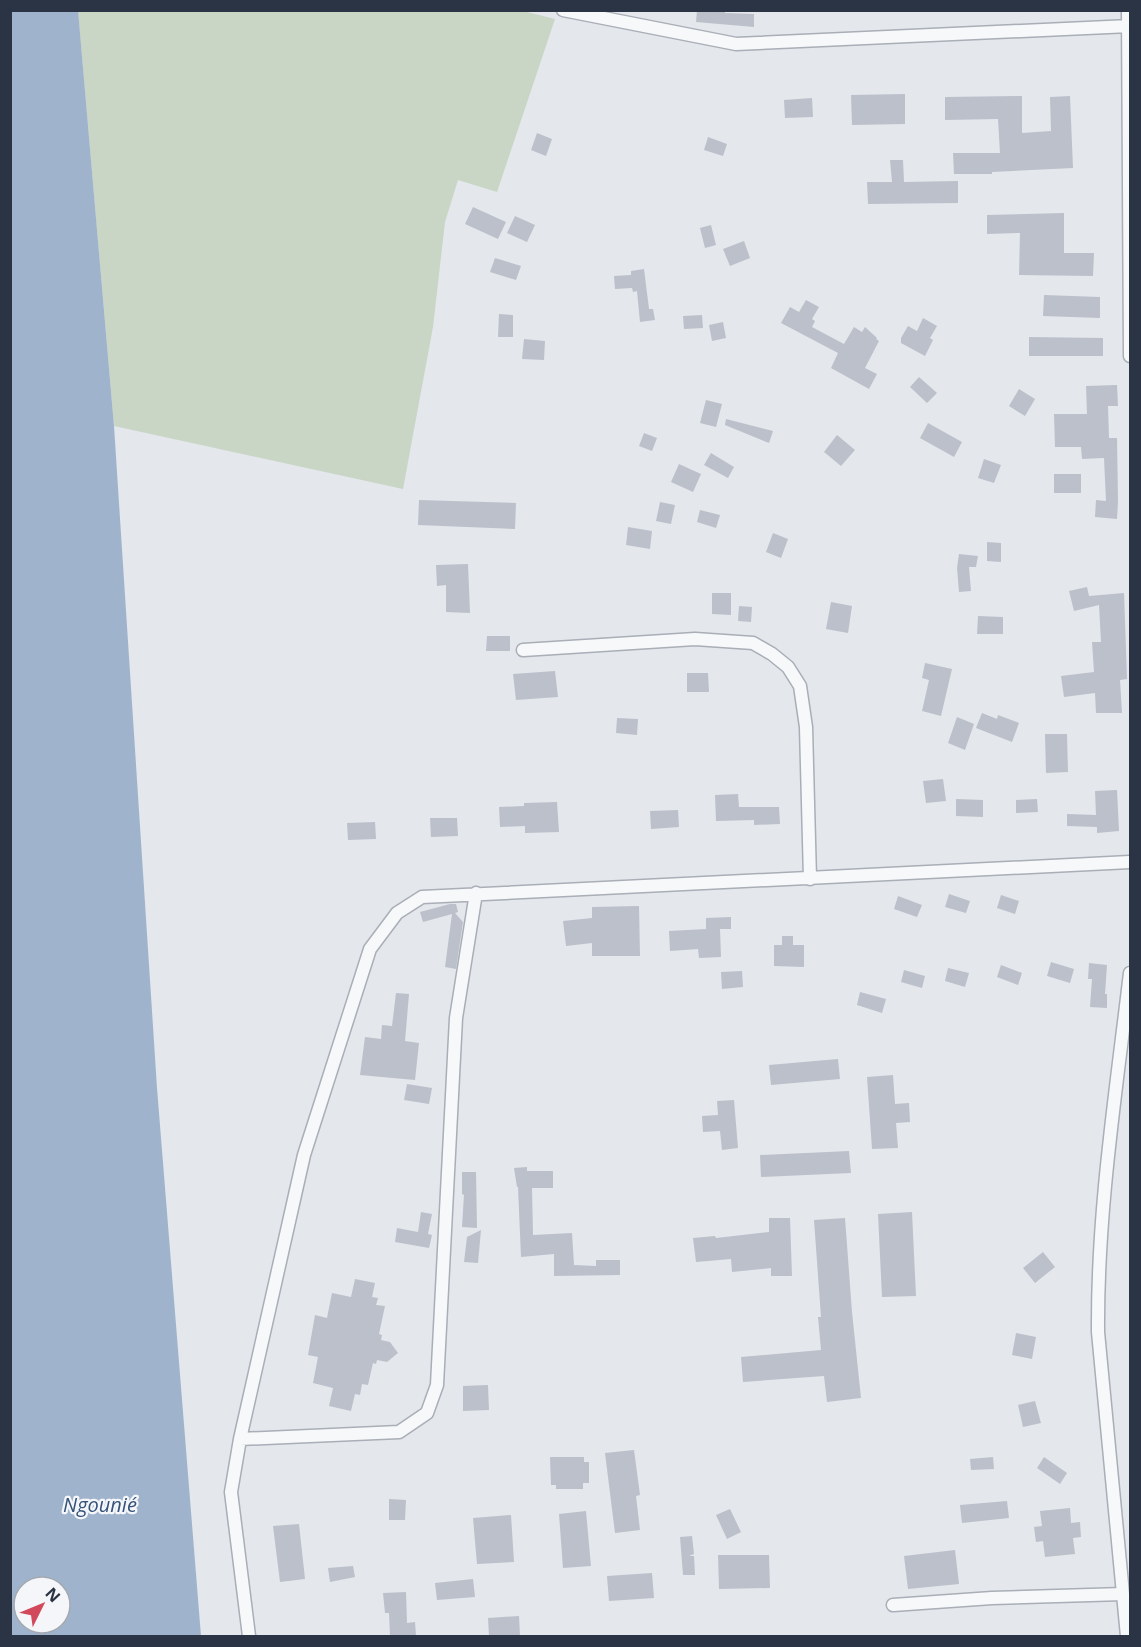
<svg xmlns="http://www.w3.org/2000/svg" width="1141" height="1647" font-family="'Open Sans',sans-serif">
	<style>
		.green { fill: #c9d6c5 }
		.water { fill: #9fb4cc; fill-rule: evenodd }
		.building { fill: #bbc0ca }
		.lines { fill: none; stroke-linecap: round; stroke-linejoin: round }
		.street-casing { stroke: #a9aeb7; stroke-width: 15 }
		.street { stroke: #f7f8fa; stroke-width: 12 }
		.labels { text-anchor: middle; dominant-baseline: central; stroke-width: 4.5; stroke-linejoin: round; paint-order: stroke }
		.water-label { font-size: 20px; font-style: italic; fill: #34527a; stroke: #f4f6f9 }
	</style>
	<rect width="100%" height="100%" fill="#e4e7ec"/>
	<path class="green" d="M519,10l36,9 -58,173 -39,-12 -13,42 -12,105 -30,162 -289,-63 -36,-415z"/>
	<path class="water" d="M78,10l36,416 43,662 44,548h-190l-1,-1625zM24,1587h36v36h-36z"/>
	<path class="building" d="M697,10h28v3l29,1v13l-58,-5z
		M905,94v30l-53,1 -1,-30z
		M1022,96v37l29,-2 -1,-34 20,-1 3,72 -81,4v2h-38l-1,-21h47l-2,-34 -53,1v-23z
		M812,98l1,19 -28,1 -1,-18z
		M537,133l15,6 -6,17 -15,-6z
		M708,137l19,7 -4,12 -19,-6z
		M890,160h13l1,22 54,-1v22l-90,1 -1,-22h25z
		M473,207l33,15 -8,17 -33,-15z
		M1064,213v40h30l-1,23 -74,-1 1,-42 -33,1v-19z
		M515,216l20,9 -8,17 -20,-9z
		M711,225l5,20 -11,3 -5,-20z
		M744,241l6,17 -20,8 -7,-17z
		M495,258l26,8 -5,14 -26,-8z
		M644,269l5,40h4l2,11 -15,2 -3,-31 -4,1 -1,-4 -17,1 -1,-13 17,-1v-4z
		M1044,295l56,2v21l-57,-2z
		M806,300l13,7 -7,12 3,2 -3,6 32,17 10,-17 8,5 3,-5 12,11 -1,1 3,2 -14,27 12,6 -8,15 -38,-21 7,-15 -57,-30 9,-16 9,5z
		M499,314l14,1v22h-15z
		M702,315l1,13 -19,1 -1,-13z
		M923,318l14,8 -7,12 3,2 -8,16 -24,-13v-5l7,-12 9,5z
		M723,322l3,16 -14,3 -3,-16z
		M1029,337l74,1v18h-74z
		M524,339l21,2 -1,19 -22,-1z
		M919,377l18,16 -10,10 -17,-16z
		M1117,385l1,21h-10l1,32h8l1,63 -1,18 -22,-2 1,-17 10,1 -2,-43 -22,1 -1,-12h-26l-1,-33h33l-1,-28z
		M1019,389l16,10 -10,17 -16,-10z
		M706,400l16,4 -6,23 -16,-4z
		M726,419l47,12 -4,12 -44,-18z
		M928,423l34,19 -8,15 -34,-19z
		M644,433l13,5 -5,13 -13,-5z
		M837,435l18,15 -14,16 -17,-14z
		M711,453l23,14 -6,11 -24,-13z
		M984,459l17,6 -7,18 -16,-5z
		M679,464l22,10 -8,18 -22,-10z
		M1054,474h27v19h-27z
		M419,500l97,3 -1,26 -97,-4z
		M660,502l15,3 -4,19 -15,-3z
		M700,510l20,5 -4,13 -19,-6z
		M628,527l24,4 -2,18 -24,-4z
		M773,533l15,6 -7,19 -15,-6z
		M987,542l14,1v19l-14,-1z
		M959,554l19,2 -2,11h-7l2,24 -12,1 -2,-24z
		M468,564l2,49 -24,-1v-27l-9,1 -1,-21z
		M1087,587l2,9 35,-3 3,86 -7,1 2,33h-26l-1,-20 -31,4 -3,-21 33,-4 -2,-30h9l-2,-37 -25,6 -5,-20z
		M712,593h19v22l-19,-1z
		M831,602l21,4 -4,27 -22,-4z
		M739,606l13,1 -1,15 -13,-1z
		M978,616l25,1v17h-26z
		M487,636h23v15h-24z
		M925,663l27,6 -11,47 -19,-5 7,-31 -7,-2z
		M555,671l3,26 -42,3 -3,-26z
		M687,673h21l1,19h-22z
		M982,713l15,6 1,-4 21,8 -7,19 -36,-14z
		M957,717l17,7 -9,26 -17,-7z
		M617,718l21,1 -1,16 -21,-2z
		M1045,734h22l1,38 -22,1z
		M943,779l3,22 -20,2 -3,-22z
		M1117,790l2,41 -22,2v-6l-30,-1v-12l29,1 -1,-24z
		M738,794l1,13h40l1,17 -26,1v-5l-38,1 -1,-26z
		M956,799l27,1v17l-27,-1z
		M1037,799l1,13 -22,1v-13z
		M557,802l2,30 -34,1v-7l-25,1 -1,-20 25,-1v-3z
		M678,810l1,17 -28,2 -1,-18z
		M430,818h27l1,18 -27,1z
		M375,822l1,17 -28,1 -1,-17z
		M949,894l21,7 -4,12 -21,-6z
		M1001,895l18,6 -4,13 -18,-6z
		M898,896l24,9 -5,12 -23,-8z
		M450,904h6l2,8 -3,1 8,9 -7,47 -11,-2 7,-53 -29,8 -3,-10z
		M639,906l1,50h-48v-13l-26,3 -3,-25 29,-3v-11z
		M731,917v12h-11l1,28 -22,1 -1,-9 -28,2 -1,-20 37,-2v-11z
		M782,936h11v9h11v22l-30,-1v-21h8z
		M1051,962l23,7 -4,14 -23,-7z
		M1089,963l18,2 -2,29h2v14l-17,-1 2,-28h-4z
		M1001,965l21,8 -4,12 -21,-8z
		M948,968l21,5 -4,14 -20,-6z
		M904,970l21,6 -3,12 -21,-6z
		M742,971l1,16 -21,2 -1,-17z
		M860,992l26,7 -4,14 -25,-8z
		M396,993l13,1 -4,47 14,2 -4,37 -55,-5 5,-38 16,2 1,-14 10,1z
		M838,1059l2,20 -69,6 -2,-20z
		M893,1075l2,29 14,-1 1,19 -14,1 2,25 -26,1 -5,-72z
		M407,1084l25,4 -3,16 -25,-4z
		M734,1100l4,48 -16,2 -2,-19 -17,1 -1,-16 16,-1 -1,-14z
		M849,1151l2,22 -90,4 -1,-22z
		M527,1167v4h26v17h-21l1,47 39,-2 2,32 22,1v-6h24v15l-66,1v-22l-33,3 -3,-70h-1l-3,-19z
		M462,1172h14l1,56 -15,-1 2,-32 -2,-1z
		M421,1212l11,2 -4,20 4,1 -3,13 -34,-6 2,-14 21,4z
		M912,1212l4,84 -34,1 -4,-83z
		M769,1218h21l2,58h-21v-8l-39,4 -1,-13 -35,3 -3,-24 22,-2 1,2 53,-6z
		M845,1218l7,94 9,86 -34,4 -3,-26 -81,6 -2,-25 80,-7 -3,-33h3l-7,-97z
		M481,1230l-3,33 -14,-1 3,-25z
		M1043,1252l12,15 -20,16 -12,-15z
		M355,1279l20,4 -3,14 6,1 -2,7 9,1 -6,28 3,1 -1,5 9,2 8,11 -11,9 -10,-2 -1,4 -3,-1 -5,22 -6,-1 -2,11 -5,-1 -4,17 -22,-5 4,-18 -20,-5 5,-26 -10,-2 7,-40 12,3 5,-25 19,4z
		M1016,1333l20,4 -4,22 -20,-4z
		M488,1385l1,25 -26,1v-25z
		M1035,1401l6,22 -18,4 -5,-22z
		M634,1450l6,45 -4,1 4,34 -25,3 -10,-80z
		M550,1457h34v5h5v21h-6v6h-27v-4h-5z
		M993,1457l1,12 -23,1 -1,-11z
		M1044,1457l23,16 -7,11 -23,-16z
		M389,1499l17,1 -1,20h-16z
		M1007,1501l2,17 -47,5 -2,-18z
		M1070,1508l1,15 9,-1 1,15 -8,1 2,16 -30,3 -2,-16 -7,1 -2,-15 8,-1 -2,-15z
		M730,1509l11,23 -14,7 -11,-24z
		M586,1511l5,55 -28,2 -4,-54z
		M511,1515l3,47 -37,2 -4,-46z
		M299,1524l6,55 -25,3 -7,-56z
		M692,1536l2,18 -5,2h5l1,19h-12l-3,-38z
		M955,1550l4,34 -51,5 -4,-33z
		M718,1555h51l1,33 -51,1z
		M353,1566l2,11 -25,5 -2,-14z
		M652,1573l2,25 -45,3 -2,-25z
		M473,1579l2,18 -38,3 -2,-17z
		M406,1592l1,31 8,-1 1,14h-26l-1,-23h-4l-2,-20z
		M519,1616l1,20h-31l-1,-18z"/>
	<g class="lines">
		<g class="street-casing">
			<path id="street" d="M563,10l173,34 394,-18
				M1128,10l2,346
				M523,650l172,-11 58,4 19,11 16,13 12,19 6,41 4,152
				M240,1439l159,-7 28,-19 10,-28 19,-367 20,-125
				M893,1605l99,-7 131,-4
				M249,1636l-18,-144 9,-53 64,-284 66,-206 27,-36 25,-16 708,-35
				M1127,1636l-29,-304c-1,-120 18,-240 32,-359"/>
		</g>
		<use href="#street" class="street"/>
	</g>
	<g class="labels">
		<g class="water-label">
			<text x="100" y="1504">Ngounié</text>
		</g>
	</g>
	<rect width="1141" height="1647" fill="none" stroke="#2b3445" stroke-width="24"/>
	<g transform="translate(42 1605) rotate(47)"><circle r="28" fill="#f4f6f9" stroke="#a4a8b1" stroke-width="1.5"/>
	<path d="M0-4.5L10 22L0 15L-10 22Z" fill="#d1495b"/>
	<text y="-9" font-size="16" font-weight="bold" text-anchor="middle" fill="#2b3445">N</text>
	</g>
</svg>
